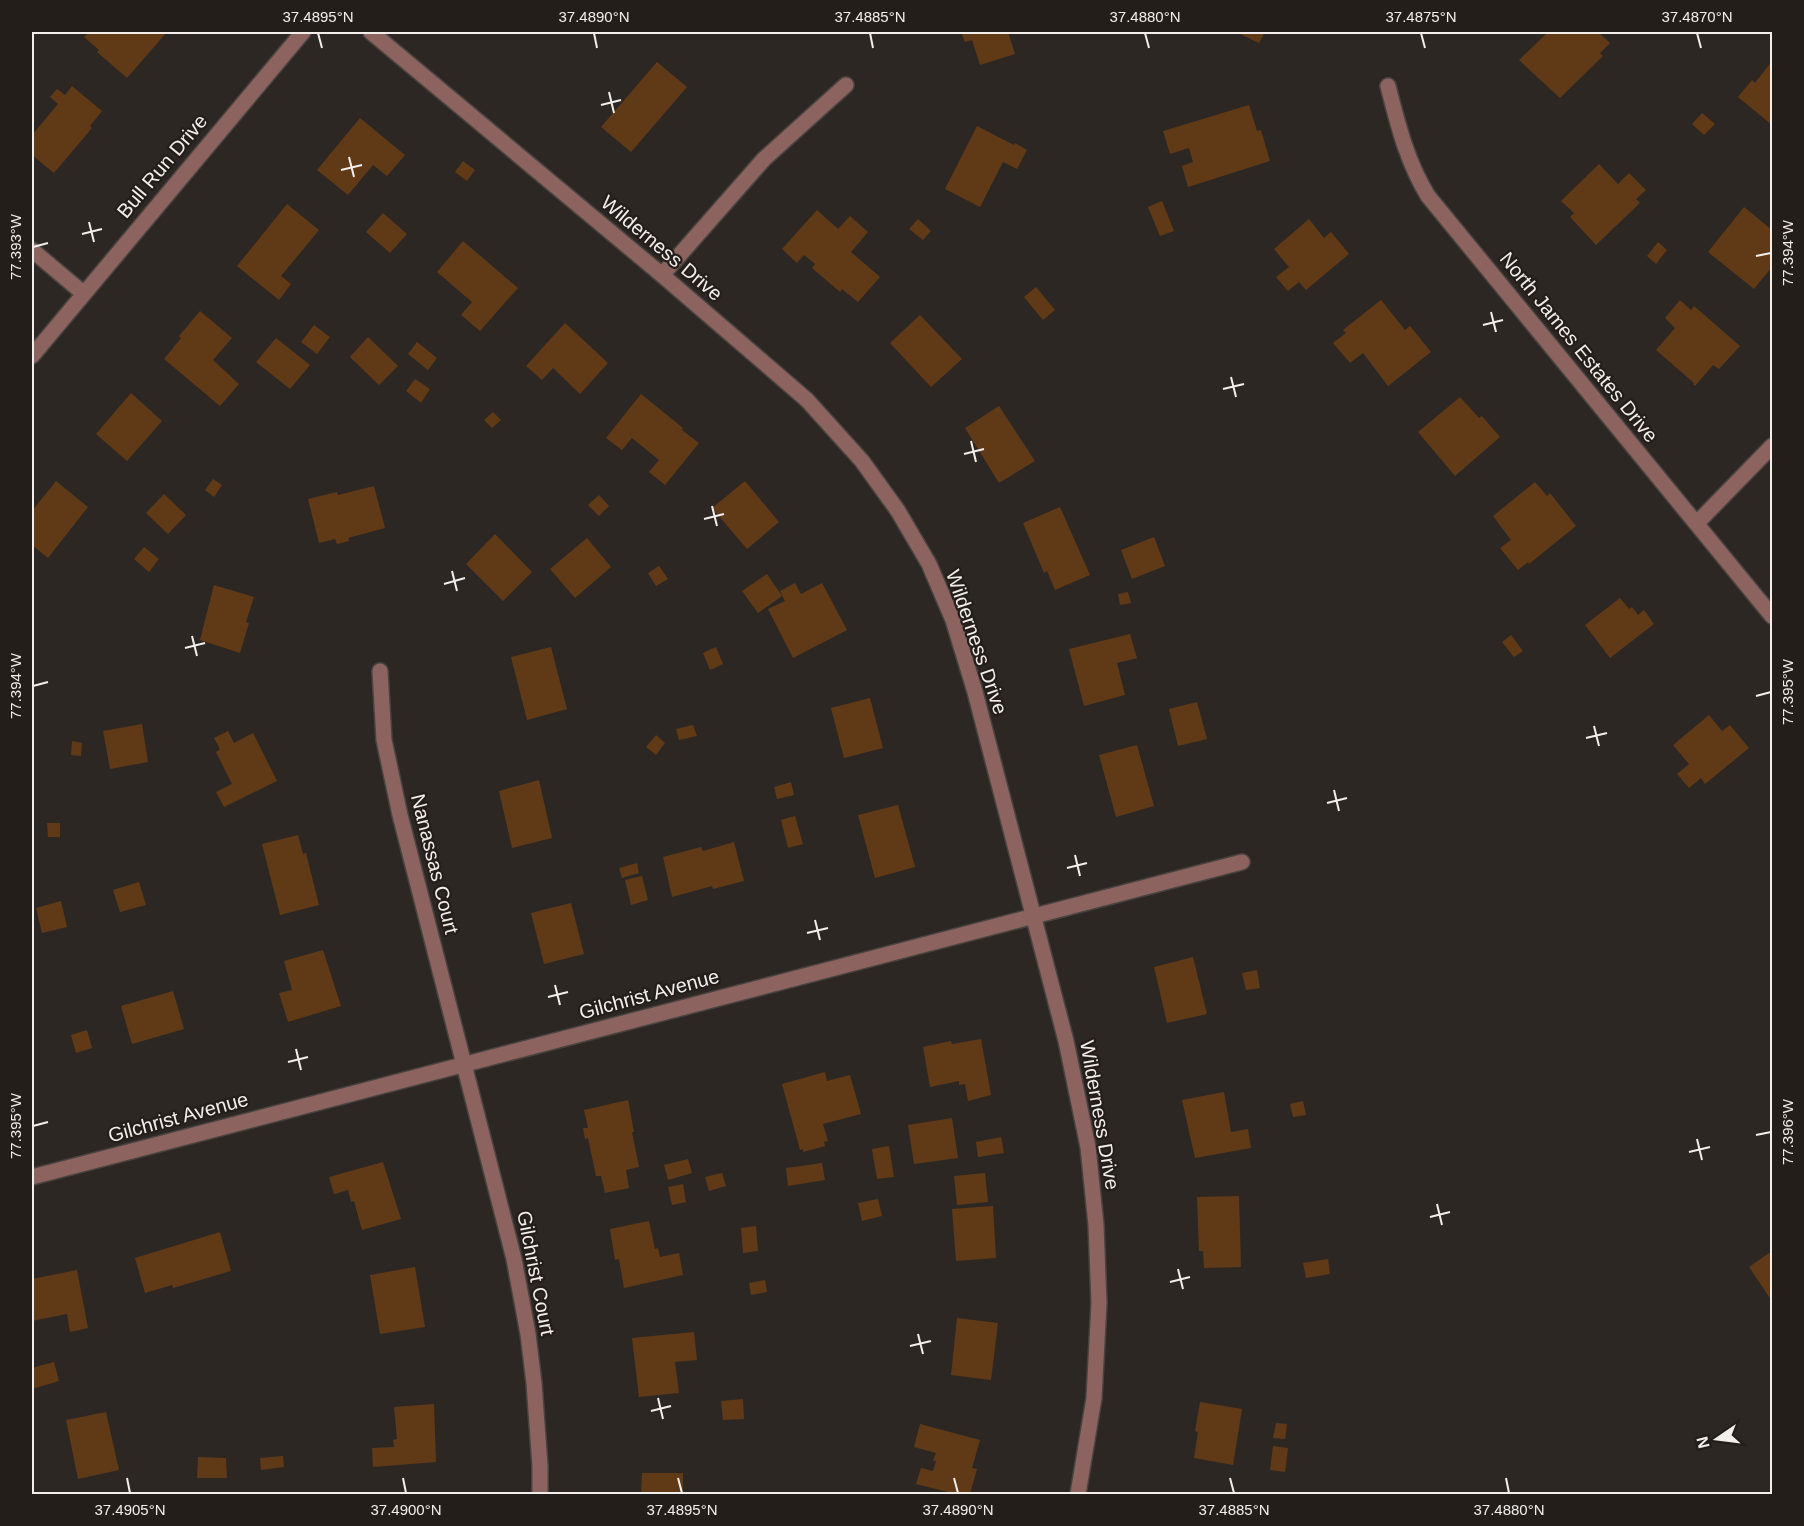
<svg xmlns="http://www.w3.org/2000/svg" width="1804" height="1526" font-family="Helvetica,sans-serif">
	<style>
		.building { fill: #603a17 }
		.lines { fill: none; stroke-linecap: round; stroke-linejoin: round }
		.minor-casing { stroke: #494340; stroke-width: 18 }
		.minor { stroke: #8c635e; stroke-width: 15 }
		.ticks { fill: none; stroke: #f2eeec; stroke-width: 2 }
		.labels { text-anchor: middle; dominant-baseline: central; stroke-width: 4.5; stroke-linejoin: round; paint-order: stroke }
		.street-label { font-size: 20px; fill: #f2eeec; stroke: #231e1a }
		.neatline { fill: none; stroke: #f2eeec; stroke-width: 2 }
		.ticks-label { font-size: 15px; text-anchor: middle; fill: #f2eeec }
	</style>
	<rect width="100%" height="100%" fill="#2d2724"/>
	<path class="building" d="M89,32h78l-40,46 -30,-26 2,-2 -15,-13z
		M961,32h47l7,22 -35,11 -8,-25 -7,2z
		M1236,32h29l-6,11z
		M1548,32h30l2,2 3,-2h15l12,11 -10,10 3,3 -43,42 -41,-38z
		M1772,61v64l-34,-28 14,-17 3,3z
		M657,62l30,25 -56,65 -30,-25z
		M72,86l30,25 -12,15 2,2 -38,45 -22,-18v-20l26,-31 -8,-7 7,-8 8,6z
		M1249,105l8,26 4,-1 9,31 -82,26 -6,-21 11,-4 -4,-14 -19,6 -7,-23z
		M1702,113l13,11 -11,11 -12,-11z
		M360,118l45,37 -18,21 -14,-11 -25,30 -31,-25z
		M977,126l37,19 1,-2 12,7 -10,19 -14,-7 -23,45 -35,-18z
		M463,161l12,9 -8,11 -12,-9z
		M1599,164l19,20 11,-11 17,17 -10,9 4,4 -44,42 -26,-28 4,-4 -13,-12z
		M1162,201l12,30 -14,5 -12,-29z
		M287,204l32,26 -38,46 10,8 -12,16 -42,-34z
		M1744,207l28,23v37l-18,22 -46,-37z
		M817,210l21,19 12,-13 18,16 -17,20 29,25 -22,25 -16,-13 -2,3 -28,-24 3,-4 -11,-9 -7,8 -15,-14z
		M383,213l24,21 -17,19 -24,-21z
		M918,219l13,12 -8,9 -14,-11z
		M1309,219l15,19 7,-6 18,22 -43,36 -7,-8 -11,9 -12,-14 13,-10 -15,-18z
		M463,241l55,47 -38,43 -19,-16 11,-13 -35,-30z
		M1658,242l9,8 -11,14 -9,-8z
		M1036,287l19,23 -12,10 -19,-23z
		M1381,300l24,30 5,-4 21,26 -43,34 -25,-33 -13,10 -17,-20 13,-10 -3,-3z
		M1680,300l11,10 3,-4 46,40 -21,23 -6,-4 -18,21 -2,-2 1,-1 -38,-33 19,-22 -10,-10z
		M200,311l32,27 -19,22 26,24 -19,22 -56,-47 17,-21 -2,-2z
		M920,315l42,44 -31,28 -41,-44z
		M565,323l43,40 -28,31 -27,-26 -11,12 -16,-14z
		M314,325l16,12 -13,17 -16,-12z
		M368,337l30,29 -19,19 -29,-28z
		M276,338l34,27 -20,24 -34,-27z
		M417,342l20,16 -9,12 -20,-16z
		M415,379l15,10 -9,14 -15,-12z
		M131,393l31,28 -35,40 -31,-27z
		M641,394l42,34 -1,2 17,13 -34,42 -16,-13 10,-12 -27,-22 -10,12 -16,-12z
		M1460,397l19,21 3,-2 18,21 -45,39 -37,-44z
		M999,406l36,55 -36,22 -34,-55z
		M493,412l8,8 -9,8 -8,-8z
		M213,479l9,6 -8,12 -9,-7z
		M56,481l32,26 -40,51 -16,-13v-34z
		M745,481l34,41 -32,27 -35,-41z
		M1535,482l12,14 3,-3 26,33 -47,38 -1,-2 -10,8 -18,-22 11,-8 -18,-24z
		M374,486l11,42 -37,10 1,3 -12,3 -2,-5 -16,4 -11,-44 29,-7 1,3z
		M164,494l22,21 -18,19 -22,-21z
		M599,495l10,11 -10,10 -11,-11z
		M1060,507l30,68 -35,15 -8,-19 -3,2 -21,-50z
		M495,534l37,38 -29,29 -37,-37z
		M1154,537l11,29 -33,13 -11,-29z
		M587,538l24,29 -36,31 -25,-29z
		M144,547l15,12 -10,13 -15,-13z
		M659,566l9,13 -12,7 -8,-13z
		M767,574l15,22 -24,17 -16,-22z
		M795,583l6,11 21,-11 25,47 -54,28 -25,-49 17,-8 -5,-10z
		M214,585l40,12 -8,25 3,1 -9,30 -40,-13z
		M1128,592l3,11 -11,2 -2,-11z
		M1620,598l9,11 3,-2 6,8 6,-5 10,14 -44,34 -25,-33z
		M1130,634l7,24 -20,5 8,32 -41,11 -15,-57z
		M1511,635l12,16 -9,6 -12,-15z
		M551,647l16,62 -40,11 -16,-63z
		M716,647l7,17 -13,6 -7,-17z
		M870,698l13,50 -39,10 -13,-50z
		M1197,702l10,37 -29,7 -9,-37z
		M1709,715l13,16 8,-6 19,23 -44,36 -4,-6 -12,10 -12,-14 12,-10 -16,-19z
		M142,724l6,38 -38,7 -7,-38z
		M693,725l4,11 -18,4 -3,-11z
		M228,731l6,12 19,-10 24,48 -53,26 -8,-15 16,-8 -16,-32 4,-3 -6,-11z
		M656,735l9,8 -9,12 -10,-8z
		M72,741l10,2 -1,13 -10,-1z
		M1137,745l17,61 -38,11 -17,-62z
		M539,780l13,58 -40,10 -13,-57z
		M791,782l3,13 -17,4 -3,-12z
		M898,805l17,62 -40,11 -17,-63z
		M795,816l8,28 -15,4 -7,-28z
		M47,823h13v14h-12z
		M298,835l5,19 3,-1 13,52 -39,10 -18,-71z
		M734,842l10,39 -31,8 -1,-3 -40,11 -9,-40 38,-10 2,4z
		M637,863l2,10 -17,5 -3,-10z
		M642,876l6,24 -17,5 -6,-25z
		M139,882l7,23 -26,7 -7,-22z
		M61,901l6,26 -25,6 -6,-25z
		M571,903l13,51 -40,10 -13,-51z
		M323,950l18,56 -53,16 -9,-29 13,-3 -8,-29z
		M1193,957l14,57 -40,9 -13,-56z
		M1257,970l3,18 -14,2 -4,-17z
		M173,991l11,38 -52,15 -11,-38z
		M87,1030l5,18 -16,5 -5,-18z
		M981,1039l10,56 -23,6 -3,-17 -6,1v-4l-29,6 -7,-40 28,-6 1,3z
		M825,1072l2,9 23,-6 11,39 -38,10 5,17 -4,1 1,4 -22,6v-3l-3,1 -18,-66z
		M1224,1092l7,40 17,-3 3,19 -56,10 -13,-58z
		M628,1100l6,32h-2l7,35 -13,3 3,18 -24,5 -4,-17h-5l-8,-38 -3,1 -2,-11h5l-4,-18z
		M1303,1101l3,14 -13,2 -3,-13z
		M952,1118l6,40 -44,6 -6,-39z
		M1001,1137l3,16 -26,4 -2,-15z
		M889,1146l5,31 -17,2 -5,-30z
		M688,1159l4,14 -24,7 -4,-15z
		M383,1162l18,57 -39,11 -8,-29 -3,1 -3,-12 -14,4 -5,-17z
		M822,1163l3,17 -37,6 -2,-18z
		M722,1173l4,13 -17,5 -4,-14z
		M985,1173l3,29 -31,3 -3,-29z
		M683,1184l3,18 -14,3 -4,-18z
		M1239,1196l2,71 -37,1 -1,-17h-4l-2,-54z
		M878,1199l4,17 -20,5 -4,-18z
		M993,1206l3,52 -40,3 -4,-52z
		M649,1221l6,28 3,-1 2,9 19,-4 4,22 -59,13 -5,-29 -4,1 -5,-31z
		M756,1226l2,25 -15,2 -2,-25z
		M220,1232l11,39 -58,17 -1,-3 -27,8 -10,-35z
		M1772,1251v50l-23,-34z
		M1328,1259l2,15 -24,4 -3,-15z
		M415,1267l10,60 -45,7 -10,-59z
		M77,1270l11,58 -18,4 -3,-18 -35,7v-42z
		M765,1280l2,12 -16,3 -2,-12z
		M957,1318l41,5 -7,57 -40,-5z
		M694,1332l3,28 -22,2 4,31 -40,4 -7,-59z
		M54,1362l5,19 -27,8v-21z
		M743,1399l1,20 -21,1 -2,-19z
		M1200,1402l42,7 -9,56 -39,-7 4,-26 -3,-1z
		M434,1404l2,58 -63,5 -1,-19 22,-1 -1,-7 4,-1 -3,-32z
		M106,1412l13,58 -41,9 -12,-59z
		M1276,1423l11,1 -2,15 -12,-1z
		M920,1424l60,16 -8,28 5,1 -7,25h-14l-40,-10 5,-16 12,3 3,-10h-3l3,-8 -22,-6z
		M1273,1446l15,2 -3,24 -15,-2z
		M283,1456l1,11 -23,3 -1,-12z
		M198,1457l28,1 1,20h-30z
		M642,1473h41v21h-42z"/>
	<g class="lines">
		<g class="minor-casing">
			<path id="minor" d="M371,32l291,243 145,125 55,61 36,50 31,53 24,56 22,72 91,349 22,106 8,78 3,78 -5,95 -16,96
				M1388,86c10,39 19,76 40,110l344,420
				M32,250l51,43
				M662,275l102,-116 82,-74
				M32,356l271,-324
				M1697,523l75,-77
				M380,671l4,69 16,75 114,444 14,75 6,49 6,83v28
				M32,1177l1210,-315"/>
		</g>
		<use href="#minor" class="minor"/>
	</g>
	<path class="ticks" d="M318,33l4,15M594,33l3,15M870,33l3,15M1145,33l4,15M1421,33l4,15M1697,33l4,15M609,92l5,21M601,105l20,-5M349,157l5,20M341,170l21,-5M89,222l5,20M82,234l20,-5M33,247l15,-4M1756,256l15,-3M1491,312l5,20M1483,325l20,-5M1231,377l5,20M1223,389l21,-5M971,441l5,21M964,454l20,-5M712,506l5,20M704,519l20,-5M452,571l5,20M444,584l21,-6M192,636l5,20M185,648l20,-5M33,686l15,-4M1756,696l15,-4M1594,726l5,20M1586,738l21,-5M1334,790l5,21M1327,803l20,-5M1075,855l5,21M1067,868l20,-5M815,920l5,20M807,933l21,-5M555,985l5,20M548,997l20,-5M296,1049l5,21M288,1062l20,-5M33,1126l15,-4M1756,1135l15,-3M1697,1139l5,21M1689,1152l21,-5M1437,1204l5,21M1430,1217l20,-5M1178,1269l5,20M1170,1282l20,-5M918,1334l5,20M910,1346l21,-5M658,1398l5,21M651,1411l20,-5M127,1478l3,15M403,1478l3,15M678,1478l4,15M954,1478l4,15M1230,1478l4,15M1506,1478l3,15"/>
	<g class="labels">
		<g class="street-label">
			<text transform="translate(162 166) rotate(-50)">Bull Run Drive</text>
			<text transform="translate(662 248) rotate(40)">Wilderness Drive</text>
			<text transform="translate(1579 347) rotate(51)">North James Estates Drive</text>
			<text transform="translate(977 642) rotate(71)">Wilderness Drive</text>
			<text transform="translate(435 864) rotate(76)">Nanassas Court</text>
			<text transform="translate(649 994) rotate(-15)">Gilchrist Avenue</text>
			<text transform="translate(1100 1115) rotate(80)">Wilderness Drive</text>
			<text transform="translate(178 1117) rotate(-15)">Gilchrist Avenue</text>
			<text transform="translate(536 1273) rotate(79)">Gilchrist Court</text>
		</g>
	</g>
	<rect width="1804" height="1526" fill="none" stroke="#231e1a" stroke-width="66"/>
	<g transform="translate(1717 1439) rotate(256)" stroke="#231e1a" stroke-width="4.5" paint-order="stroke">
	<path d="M0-4.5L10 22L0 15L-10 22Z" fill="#f2eeec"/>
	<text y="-9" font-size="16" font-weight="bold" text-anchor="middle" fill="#f2eeec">N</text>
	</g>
	<rect x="33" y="33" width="1738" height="1460" class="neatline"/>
	<g class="ticks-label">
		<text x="318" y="22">37.4895°N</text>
		<text x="594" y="22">37.4890°N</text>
		<text x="870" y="22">37.4885°N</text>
		<text x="1145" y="22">37.4880°N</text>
		<text x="1421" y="22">37.4875°N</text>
		<text x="1697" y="22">37.4870°N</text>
		<text transform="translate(16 247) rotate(-90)" y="5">77.393°W</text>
		<text transform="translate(1788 253) rotate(-90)" y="5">77.394°W</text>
		<text transform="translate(16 686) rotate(-90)" y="5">77.394°W</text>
		<text transform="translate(1788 692) rotate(-90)" y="5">77.395°W</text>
		<text transform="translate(16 1126) rotate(-90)" y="5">77.395°W</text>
		<text transform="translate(1788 1132) rotate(-90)" y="5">77.396°W</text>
		<text x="130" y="1515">37.4905°N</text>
		<text x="406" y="1515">37.4900°N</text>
		<text x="682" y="1515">37.4895°N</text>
		<text x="958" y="1515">37.4890°N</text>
		<text x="1234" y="1515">37.4885°N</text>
		<text x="1509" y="1515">37.4880°N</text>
	</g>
</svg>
